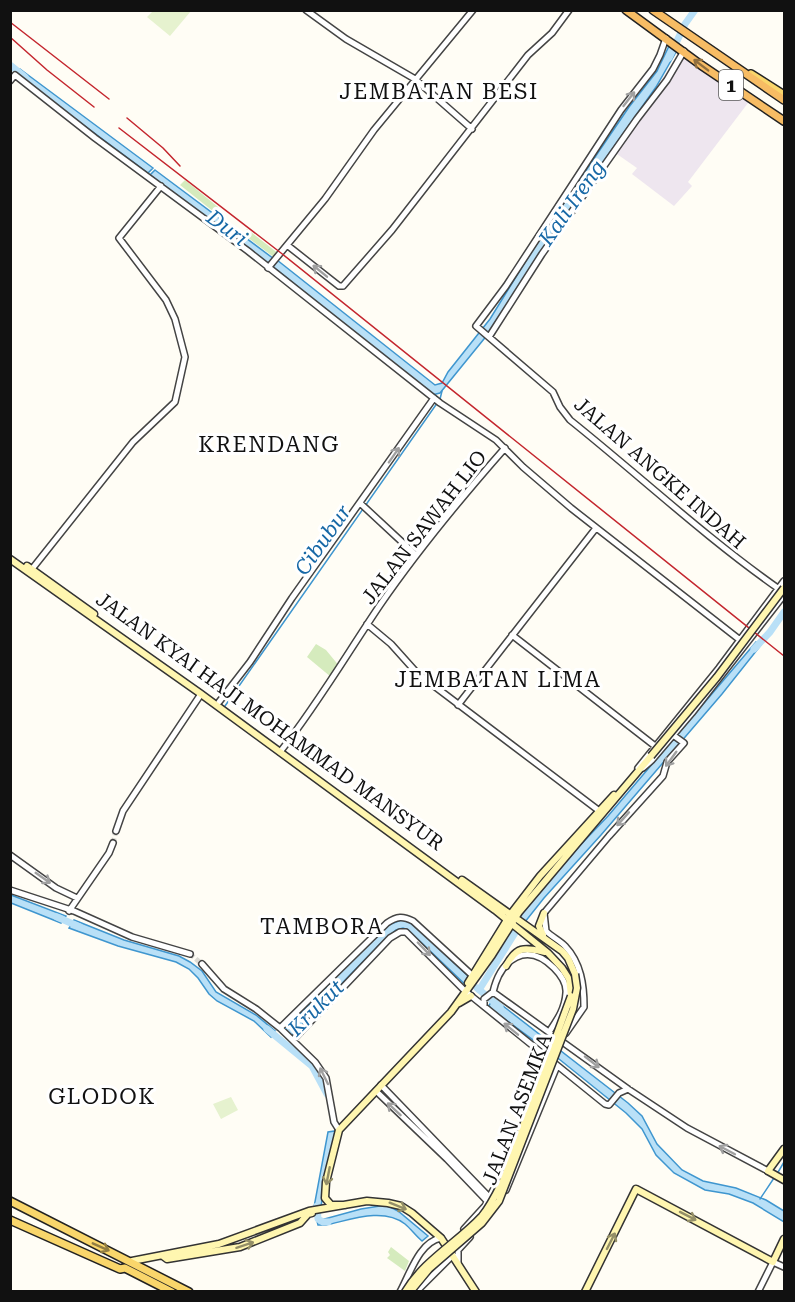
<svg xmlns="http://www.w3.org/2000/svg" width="795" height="1302" font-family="'Roboto Serif',serif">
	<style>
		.industrial { fill: #eee6ef }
		.green { fill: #d5ebbd }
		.pitch { fill: #e6f2cf }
		.water { fill: #b9e0f7; stroke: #3f96cf; stroke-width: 1.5 }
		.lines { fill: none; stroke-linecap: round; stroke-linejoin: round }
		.stream { stroke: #3f96cf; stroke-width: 1.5 }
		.river { stroke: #b9e0f7; stroke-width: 7 }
		.tertiary-tunnel { stroke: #dbdad3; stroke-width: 5; stroke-dasharray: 5 2.5; stroke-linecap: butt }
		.tertiary-casing { stroke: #444; stroke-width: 8 }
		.secondary-casing { stroke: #333; stroke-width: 9 }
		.primary-casing { stroke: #222; stroke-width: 10 }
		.trunk-casing { stroke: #222; stroke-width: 10 }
		.tertiary { stroke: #fff; stroke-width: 5 }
		.secondary { stroke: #fff6b0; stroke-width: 6 }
		.primary { stroke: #f9d66b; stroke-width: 7 }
		.trunk { stroke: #f7bc64; stroke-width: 7 }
		.rail { stroke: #c4262e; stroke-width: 1.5 }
		.secondary-bridge-casing { stroke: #333; stroke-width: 9; stroke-linecap: butt }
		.secondary-bridge { stroke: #fff6b0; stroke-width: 6 }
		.oneway { stroke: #906f3f }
		.oneway2 { stroke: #a0a0a0 }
		.oneway3 { stroke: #948f68 }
		.oneway4 { stroke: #917d42 }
		.labels { text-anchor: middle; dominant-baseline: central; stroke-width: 6; stroke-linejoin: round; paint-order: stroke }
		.shield { fill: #fff; stroke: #585858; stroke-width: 1.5 }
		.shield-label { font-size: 18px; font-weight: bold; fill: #111 }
		.street-label { font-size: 20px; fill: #111; stroke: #fff }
		.water-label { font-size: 21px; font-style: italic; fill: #1768a6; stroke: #fff }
		.quarter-label { font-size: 22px; letter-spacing: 1.5px; fill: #111; stroke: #fff }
	</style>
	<rect width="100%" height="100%" fill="#fffdf5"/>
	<path class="industrial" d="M681,50l70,49 -63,83 4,4 -18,20 -42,-32 5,-6 -23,-16z"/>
	<path class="green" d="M185,180l33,27 -4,5 -34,-27z
		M247,229l32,25 -4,4 -32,-24z
		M316,644l10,6 14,17 -9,10 -24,-20z
		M391,1247l18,14 -4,10 -18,-13 3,-3 -2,-3z"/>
	<path class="pitch" d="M153,11v-1l38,1 -21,25 -23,-19z
		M231,1097l7,13 -17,9 -8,-15z"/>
	<path class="water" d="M669,46l7,6 -20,35 -93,132 -75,115 -48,59 -8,2 -160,-129 5,-6 158,125 7,-2 6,-11 42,-53 48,-78 91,-134 28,-36z
		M20,69l133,99 -5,5 -133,-99z
		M155,170l119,89 -5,6 -119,-90z
		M756,642l5,3 -39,49 -121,141 -57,63 -23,29 -13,7 21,-32 36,-41 43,-45z
		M11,895l55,21 -5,7 -50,-20z
		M74,920l50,20 55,16 11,6 12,9 14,21 40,23 19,16 -4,6 -17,-16 -37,-20 -8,-7 -11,-16 -9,-9 -13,-7 -58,-16 -49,-18z
		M401,920l6,1 8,5 53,50 3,14 -63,-60 -5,-2 -7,2 -16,14 -88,91 -7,-6 101,-103z
		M494,999l134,104 14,13 15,28 25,26 21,11 33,7 30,12 18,11v11l-31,-19 -24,-9 -24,-4 -31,-17 -18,-18 -14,-26 -16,-16 -67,-54 -68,-50 -2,-4z
		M335,1131l-14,75 -7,1 14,-75z
		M386,1205l12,6 30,25 -6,5c-6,-5 -11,-12 -17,-17 -22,-17 -55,-4 -79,1h-8l-1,-4 44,-12z"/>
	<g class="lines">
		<path class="stream" d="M225,706l215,-307 2,-8
			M777,1174l7,-12
			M760,1199l14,-21"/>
		<path class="river" d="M669,58l16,-34 10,-14
			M10,65l15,12
			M754,649l16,-17 14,-20
			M57,917l23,10
			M477,988l23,19
			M479,990l41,-65
			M267,1029l45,37 15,28
			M317,1206l1,13 5,3h5"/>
		<path class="tertiary-tunnel" d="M113,843l3,-12
			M190,954l12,10"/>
		<g class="tertiary-casing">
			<path id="tertiary" d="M306,10l40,29 69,40 57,50
				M666,38l-6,17 -7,14 -32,41 -115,176 -30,40 77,66 7,15 10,13c70,56 135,117 209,169
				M10,81l5,-6 80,63 153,113 192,152 56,37 27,27 48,41 169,132
				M287,245l52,41h4l49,-56 136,-175 24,-22 17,-23
				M268,268l57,-69 49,-69 99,-120
				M489,337l53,-83 95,-135 30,-39 17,-29
				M360,503l56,52
				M32,569l101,-127 42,-40 10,-45 -10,-38 -9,-19 -47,-62 42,-52
				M367,624l24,20 26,29 185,140
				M512,635l143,111
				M219,702l31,-40 42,-64 142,-200
				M458,705l138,-177
				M280,752c37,-47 67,-98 100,-147 38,-55 81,-107 125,-157
				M638,768l81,-100 65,-87
				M643,768l9,-8 40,-47 92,-118
				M116,831l7,-20 78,-117
				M10,855l46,33 21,10
				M10,890l64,21 58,26 58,17
				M69,911l40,-58 4,-10
				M202,964l22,25 32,20 24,19 35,34 11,16 8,44 5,8
				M493,992l135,97 59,39 81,43
				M493,992c8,-34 34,-51 61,-24 7,7 13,15 12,25 -1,16 -9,27 -17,39
				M484,1006v-7l9,-7
				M280,1028l107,-105c10,-7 16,-7 26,-2l60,55
				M566,1033l18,-26c0,-22 -3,-44 -19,-61 -6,-6 -13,-9 -19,-15l-2,-18 65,-77 54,-60 4,-14 17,-19 -11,-8
				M293,1040l97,-102 10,-6h6l59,59 140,113 4,1 10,-12 9,-4
				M381,1085l111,115
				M376,1091l71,68 43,45
				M506,1190l51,-124
				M464,1229l21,-23 21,-41
				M458,1262v-12l12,-13
				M400,1292c10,-18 19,-50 41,-54
				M416,1292l37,-37
				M758,1292l15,-30 11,5"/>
		</g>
		<g class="secondary-casing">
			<path id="secondary" d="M10,559l191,135 294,216 53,43 14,15 7,11 2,17
				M27,566l67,48
				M462,880l100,71 6,7 7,16
				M543,935l-4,-9 5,-13
				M506,966c11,-21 19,-18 39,-14
				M468,983l42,-68 30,-39 74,-81
				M459,1003l12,-7
				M784,1149l-16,22 16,9
				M345,1205h-14l-6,-7 1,-16 13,-52 112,-118 41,-57 27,-43 132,-156
				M163,1256l4,3 73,-12 60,-24 8,-9 4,-1
				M132,1261l87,-17 90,-33 58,-10 21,2 13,3 11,7 29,25 35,54
				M585,1292l51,-103 137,73 11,-23"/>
		</g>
		<g class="primary-casing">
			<path id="primary" d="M751,74l33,21
				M10,1201l179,91
				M10,1220l110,49 5,-1 47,24"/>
		</g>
		<g class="trunk-casing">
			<path id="trunk" d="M626,10l75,55 83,56
				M653,10l131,90"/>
		</g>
		<use href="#tertiary" class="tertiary"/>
		<use href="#secondary" class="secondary"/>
		<use href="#primary" class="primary"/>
		<use href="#trunk" class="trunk"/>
		<path class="rail" d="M10,22l99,77
			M10,37l37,33 47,37
			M127,118l36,30 17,18
			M119,128l162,125 503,403"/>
		<g class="secondary-bridge-casing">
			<path id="secondary-bridge" d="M651,756l66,-79 67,-89
				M405,1292c19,-32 52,-49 77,-76 9,-11 15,-24 21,-36l68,-184
				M410,1292l19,-23 53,-46 17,-22 74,-192 4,-21 -2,-14"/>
		</g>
		<use href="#secondary-bridge" class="secondary-bridge"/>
	</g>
	<defs><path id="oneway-shaft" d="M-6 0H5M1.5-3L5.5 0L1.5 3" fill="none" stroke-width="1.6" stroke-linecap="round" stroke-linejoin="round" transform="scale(1.5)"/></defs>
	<use class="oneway" href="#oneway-shaft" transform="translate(701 65) rotate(-143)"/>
	<g class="oneway2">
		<use href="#oneway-shaft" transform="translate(629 99) rotate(-52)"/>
		<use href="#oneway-shaft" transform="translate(320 271) rotate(-141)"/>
		<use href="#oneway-shaft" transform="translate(394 455) rotate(-55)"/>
		<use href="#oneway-shaft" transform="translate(671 759) rotate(126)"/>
		<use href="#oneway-shaft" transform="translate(623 819) rotate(132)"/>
		<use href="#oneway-shaft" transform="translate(43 878) rotate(35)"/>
		<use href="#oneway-shaft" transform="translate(424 949) rotate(46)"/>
		<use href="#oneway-shaft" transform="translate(511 1029) rotate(-141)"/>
		<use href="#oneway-shaft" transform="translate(592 1062) rotate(38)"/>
		<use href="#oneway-shaft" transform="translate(324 1076) rotate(-116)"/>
		<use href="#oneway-shaft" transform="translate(394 1109) rotate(-137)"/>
		<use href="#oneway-shaft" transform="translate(727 1150) rotate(-152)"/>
	</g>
	<g class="oneway3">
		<use href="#oneway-shaft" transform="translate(328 1176) rotate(101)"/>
		<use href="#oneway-shaft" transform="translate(398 1206) rotate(22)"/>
		<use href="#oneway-shaft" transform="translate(688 1216) rotate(27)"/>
		<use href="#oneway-shaft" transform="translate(611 1241) rotate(-63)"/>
		<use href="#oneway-shaft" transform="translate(245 1245) rotate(-18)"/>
	</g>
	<use class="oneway4" href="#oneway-shaft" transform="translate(101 1247) rotate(24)"/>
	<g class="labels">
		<rect class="shield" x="719" y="70" width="24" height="30" rx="4.5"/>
		<g class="shield-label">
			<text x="731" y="85">1</text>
		</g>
		<g class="street-label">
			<text transform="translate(660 473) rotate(41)">JALAN ANGKE INDAH</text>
			<text transform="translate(424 527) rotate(-52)">JALAN SAWAH LIO</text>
			<text transform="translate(270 721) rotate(36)">JALAN KYAI HAJI MOHAMMAD MANSYUR</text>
			<text transform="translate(517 1109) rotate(-69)">JALAN ASEMKA</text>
		</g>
		<g class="water-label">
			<text transform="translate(572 203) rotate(-55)">Kali Ireng</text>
			<text transform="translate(227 228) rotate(37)">Duri</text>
			<text transform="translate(323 540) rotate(-55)">Cibubur</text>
			<text transform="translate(316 1008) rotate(-45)">Krukut</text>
		</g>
		<g class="quarter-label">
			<text x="439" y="91">JEMBATAN BESI</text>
			<text x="269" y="444">KRENDANG</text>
			<text x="498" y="679">JEMBATAN LIMA</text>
			<text x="322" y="926">TAMBORA</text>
			<text x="102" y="1096">GLODOK</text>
		</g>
	</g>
	<rect width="795" height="1302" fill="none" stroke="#111111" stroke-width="24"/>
</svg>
